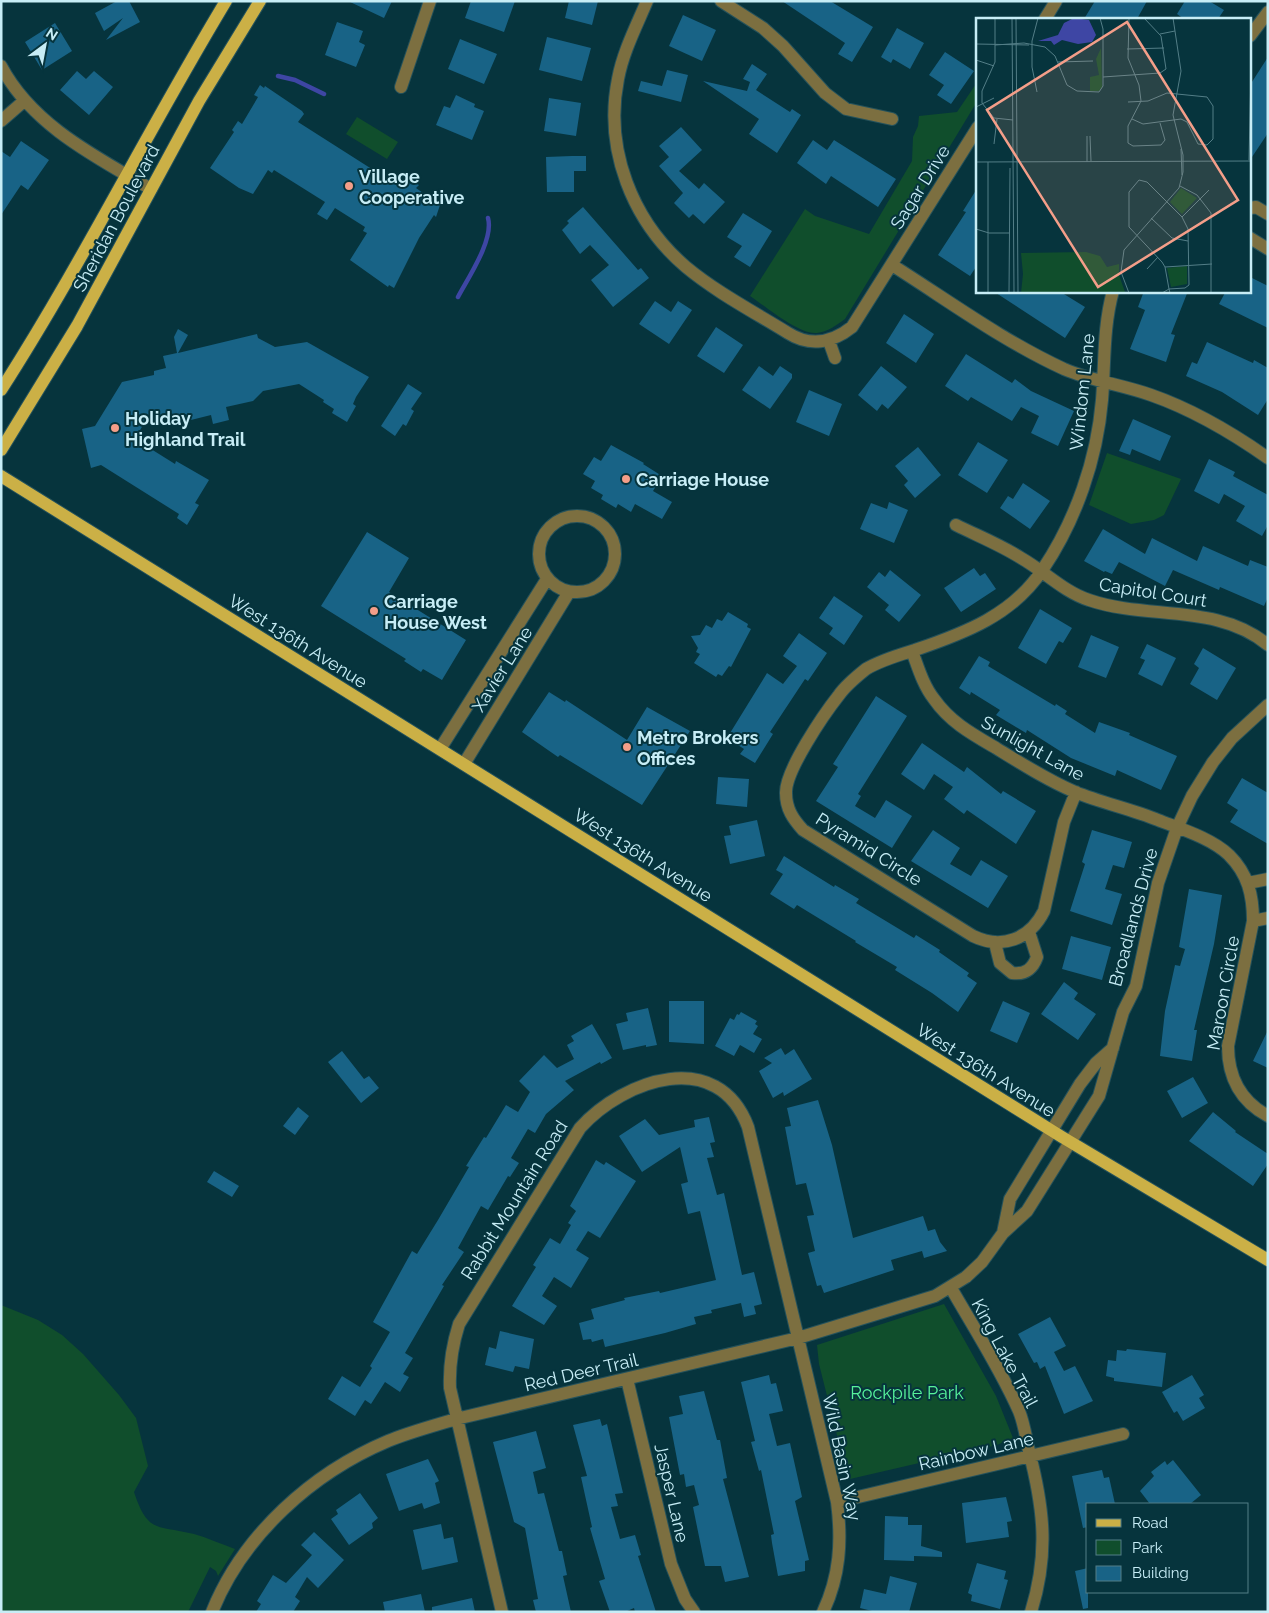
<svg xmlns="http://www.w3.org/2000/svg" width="1269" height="1613" font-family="Raleway,sans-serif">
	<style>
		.green { fill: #104e2c }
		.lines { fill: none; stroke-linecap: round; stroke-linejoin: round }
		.stream { stroke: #3e46a4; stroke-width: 4.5 }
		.building { fill: #186386 }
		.minor-casing { stroke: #25525b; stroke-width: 14 }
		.major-casing { stroke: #25525b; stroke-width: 14 }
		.minor { stroke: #7c6f40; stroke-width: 12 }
		.major { stroke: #cbb046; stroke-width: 12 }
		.poi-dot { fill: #f49e89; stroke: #06343d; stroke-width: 2 }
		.labels { text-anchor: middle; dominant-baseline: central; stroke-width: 4; stroke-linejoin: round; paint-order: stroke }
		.poi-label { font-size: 18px; font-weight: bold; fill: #c7edf6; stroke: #06343d; text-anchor: start }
		.street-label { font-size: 18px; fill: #c7edf6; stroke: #06343d }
		.park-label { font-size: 18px; fill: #57f29a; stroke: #06343d }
		.inset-road { fill: none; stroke: #537e87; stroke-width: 1 }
		.view { fill: #f49e89; fill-opacity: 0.15; stroke: #f49e89; stroke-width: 2.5 }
		.inset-edge { fill: none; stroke: #c7edf6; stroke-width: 2.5 }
	</style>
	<rect width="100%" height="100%" fill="#06343d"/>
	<path class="green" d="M978,81v19l-133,219c-8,6 -18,13 -28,14 -18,2 -52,-27 -67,-37l55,-87 10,7 54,18 43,-73 1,-24 5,-11 1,-10 38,-4z
		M357,117l41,25 -11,17 -41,-25z
		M1107,453l74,26 -17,36 -10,5 -23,4 -42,-19z
		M944,1304l52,92 17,42 -16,7 -147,34 -5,-12 -26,-103 -2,-19z
		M1,1305l37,15 24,15 21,19 36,41 17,23 12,48 -14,26c14,42 23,33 60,42 14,4 27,10 41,15l-17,27 -2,-5 -6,-4 -22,45h-187z"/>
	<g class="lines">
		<path class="stream" d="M278,76l17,4 29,14
			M458,297c10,-19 36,-57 30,-79"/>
	</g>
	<path class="building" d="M117,1h12l11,21 -34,18 17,-22 -19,13 -9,-18z
		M348,1h44l-8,17z
		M471,1h44l-11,31 -39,-14z
		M569,1h29l-6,24 -27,-7z
		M782,1h48l43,26 -21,35 -14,-8 7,-11z
		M1095,1h52l-10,18h-53z
		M1185,1h24l15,9 -6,9h-34l-7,-5z
		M683,15l33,15 -14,31 -33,-15z
		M337,22l26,9 -4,11 6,3 -9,22 -31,-12z
		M55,23l17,28 -30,19 -17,-28z
		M897,28l27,15 -14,26 -17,-10 -2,4 -10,-6z
		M547,37l44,11 -9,33 -43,-11z
		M460,39l37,15 -13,30 -36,-15z
		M945,52l29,19 -23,33 -14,-9 7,-10 -15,-10z
		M1268,57v76l-18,27v-75z
		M752,64l15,10 -11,16 34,22 2,-3 9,6 -24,38 -28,-19 10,-15 -56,-38 44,10 3,-9 -7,-3z
		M667,70l21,5 -7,27 -43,-11 3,-10 21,5z
		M77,71l9,8 8,-8 19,16 -24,28 -29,-25z
		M260,85l4,3 1,-2 37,25 2,3 -6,8 102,65 3,-7 4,3 2,-4 10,6 -3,3 24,17 -4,12 -2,-2 -15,23 -25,50 -5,-3 -1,2 -38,-27 17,-27 -4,-2 2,-4 -30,-19 -8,12 -10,-6 8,-12 -51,-32 -2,3 -4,-3 -15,24 -14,-6 -29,-20 24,-36 -2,-2 6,-9 4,3 16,-27 -4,-2z
		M456,95l19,9 -1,3 10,4 -12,29 -36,-15 8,-19 6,2z
		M549,98l32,5 -5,33 -32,-5z
		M681,127l21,23 -23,21 20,18 5,-6 21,19 -21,22 -11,-10 -4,4 -15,-15 9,-10 -24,-27 10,-9 -10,-11z
		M813,140l14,10 7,-10 62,39 -18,28 -47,-31 -5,8 -29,-21z
		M21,141l28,19 -21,30 -7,-5 -20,30v-64l9,6z
		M572,156h14v15h-12v21h-27l-1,-35z
		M978,187v77l-8,12 -32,-21 28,-43 -3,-1z
		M583,207l55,63 3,-2 8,10 -36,29 -22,-27 18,-15 -19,-20 -10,9 -18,-24 7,-7 -2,-2z
		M743,213l29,18 -22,36 -16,-10 8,-11 -15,-9z
		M1250,277l18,9v42l-49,-24 7,-13h24z
		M993,291h66l26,16 -20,31z
		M1144,291h44l-17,43 4,1 -9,27 -36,-13 15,-39 -7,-3z
		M655,301l16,11 7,-11 14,9 -23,34 -30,-20z
		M904,314l30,20 -18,29 -30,-20z
		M716,327l27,18 -19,28 -27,-17z
		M178,329l10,6 -10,18 79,-19 1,4 17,9 32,-5 62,35 -13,20 -3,7 3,2 -9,16 -15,-9 2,-4 -11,-7 1,-2 -25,-16 -36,7 -10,10 -27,6 3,13 -16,4 -2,-9 -24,6 -1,-7 -13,2 -1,-3 -25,5 -12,21 40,25 1,-3 33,19 -14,23 4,2 -12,20 -10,-7 2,-4 -78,-49 -10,3 -9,-39 13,-3 27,-44 32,-7v-4l12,-3 -3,-12 14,-3 -3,-16z
		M1207,342l46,21 1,-3 14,8v31l-10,16 -36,-23 -36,-16 6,-14 5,2z
		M966,354l46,29 3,-4 16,12 43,20 -16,35 -27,-13 8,-17 -18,-9 -9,14 -41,-24 -3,4 -23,-15z
		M759,366l14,10 7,-10 12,8v4l-22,31 -28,-19z
		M881,366l26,21 -19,22 -6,-5 -5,7 -19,-16z
		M408,384l14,9 -11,16 3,2 -8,15 -3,-2 -8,12 -14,-10z
		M809,390l33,14 -13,32 -33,-14z
		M1133,419l38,17 -11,25 -28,-12 -2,6 -11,-4z
		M978,442l30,18 -21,33 -29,-18z
		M611,445l33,18 -1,1 19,12 -9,15 19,11 -10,17 -27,-15 -4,8 -13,-8 -2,4 -15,-9 2,-4 -12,-7 4,-7 -12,-7 11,-17 7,4z
		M918,447l23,28 -26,23 -11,-13 4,-4 -13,-15z
		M1209,459l26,13 -2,4 35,19v30l-6,11 -26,-15 9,-15 -21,-12 -5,10 -25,-13z
		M1023,483l27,18 -20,28 -30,-21 8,-12 5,3z
		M889,502l19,8 -14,33 -34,-14 11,-26 16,6z
		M1103,529l42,25 7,-16 45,23 6,-15 45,20 2,-6 18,7v30l-4,9 -44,-19 -1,3 -46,-20 -8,16 -46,-24 -7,12 -7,-3 -1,1 -20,-11z
		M367,532l42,26 -20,34 77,48 -24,40 -19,-11 -2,3 -17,-11 2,-2 -85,-53z
		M974,568l6,8 5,-3 11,16 -35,23 -17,-24z
		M890,570l31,25 -22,27 -14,-12 4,-5 -22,-18 12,-15 6,5z
		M834,596l29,20 -19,29 -15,-11 4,-6 -14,-10z
		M1040,609l32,19 -9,15 -4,-2 -13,23 -28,-16z
		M728,612l20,12 -1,3 4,2 -20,38 -2,-1 -7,10 -4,-2 -2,3 -22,-14 6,-9 -4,-2 2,-4 -7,-12 9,-1 6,-10 6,3 5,-9 5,2z
		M799,633l28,20 -19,28 -3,-2 -35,53 3,2 -18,29 -15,-9 4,-5 -17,-11 40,-65 16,11 14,-18 -14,-10z
		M1091,635l28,12 -13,31 -28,-11z
		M1147,644l29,14 -14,28 -24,-12 7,-14 -5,-2z
		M1203,648l33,20 -19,32 -27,-16 9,-16 -5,-4z
		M979,656l11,6 -2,4 67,40 1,-2 11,7 -2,3 30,19 4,-11 31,11 -1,2 48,21 -16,34 -44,-20 -2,6 -44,-18 -44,-28 -1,3 -30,-18 4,-5 -29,-18 -1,3 -11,-7z
		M549,692l16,10 1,-2 61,40 20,-33 43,24 -48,74 -82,-50 -2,2 -36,-25z
		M876,696l31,20 -49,78 3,2 -6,10 20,12 11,-18 26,16 -20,32 -76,-47 22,-34 -5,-3z
		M922,743l42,29 3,-5 34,27 2,-3 33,20 -20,33 -49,-34 -3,4 -20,-15 9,-12 -19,-13 -10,16 -23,-16z
		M718,777l31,2 -2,28 -31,-3z
		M1242,778l26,15v51l-38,-22 8,-12 -11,-7z
		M757,820l8,36 -35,8 -6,-28 7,-1 -2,-9z
		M933,830l27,18 -10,16 21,12 10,-16 27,16 -20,32 -77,-47z
		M1092,830l40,12 -8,26 -11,-3 -8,24 17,5 -10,31 -42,-14 15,-47 -3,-2z
		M784,856l50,31 1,-2 24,14 -3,4 58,35 2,-3 24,15 -1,2 30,21 -2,3 10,7 -19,29 -26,-19 -37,-23 2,-3 -42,-25 1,-1 -59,-36 -3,4 -24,-15 13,-20 -7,-4z
		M1189,889l33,6 -8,49 -20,86h3l-5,31 -32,-5 5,-45 10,-46 5,1 5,-17 -6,-2z
		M1071,936l40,11 -9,33 -40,-11z
		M1064,982l14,11 -4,6 22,15 -18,26 -37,-26z
		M669,1001h35v43l-35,-2z
		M1003,1001l27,12 -13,30 -27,-12z
		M648,1008l9,37 -11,2v-2l-23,5 -7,-26 12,-3 -2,-8z
		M741,1012l16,9 -2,3 3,2 -5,8 9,5 -8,14 -14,-8 -6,11 -19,-10 15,-28 4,2 3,-6 2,1z
		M592,1024l20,34 -11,6 -1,-2 -35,19 9,9 -28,24 -11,19 -7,-4 -17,29 8,5 -9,14 -2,-1 -20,34 -7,-4 -23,42 6,4 -22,33 2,1 -39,67 8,5 -10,16 6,3 -9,15 -15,-10 -14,22 -6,-4 -10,16 -27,-17 14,-23 18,11 12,-19 -2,-2 20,-34 -17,-10 39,-71 5,3 21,-34 31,-53 -3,-1 18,-29 2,1 20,-33 12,7 12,-20 -11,-11 25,-26 13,13 17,-9 -7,-14 7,-4 -3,-5z
		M1268,1030v38l-15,-7z
		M781,1048l4,7 9,-6 18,30 -28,17 -1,-4 -10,6 -14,-27 13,-8 -8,-5z
		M342,1051l22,28 5,-3 10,12 -18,15 -33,-41z
		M1193,1077l15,26 -26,15 -15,-27z
		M818,1100l14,45 21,93 70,-22 5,15 7,-2 5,13 7,9 -23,7 -2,-7 -31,9 3,10 -70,23 -3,-8 -4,1 -9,-33 7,-2 -8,-35 7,-1 -8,-32 -10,2 -11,-58 6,-1 -4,-18z
		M298,1107l11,9 -14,19 -12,-9z
		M1213,1112l23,19 -1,1 33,22v10l-15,22 -64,-45z
		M709,1117l6,25 -5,1 4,14 -7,1 10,37 7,-2 18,82 12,-3 8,32 -8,2 2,8 -12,3 -3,-14 -30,7 1,3 -18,4 2,7 -31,9 -60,14 -2,-8 -11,3 -1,-3 -8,1 -4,-17 15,-4 -3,-10 34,-9 -1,-2 35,-7 1,2 56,-13 -16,-69 -12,3 -7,-30 7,-2 -8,-35 -38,25 -23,-36 26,-17 14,16 36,-8 -1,-7z
		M596,1160l8,5 2,-3 30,19 -36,57 -12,-7 -12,19 13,8 -18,30 -17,-11 -12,19 15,10 -13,19 -32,-19 24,-39 -3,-2 17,-27 10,6 11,-19 -3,-2 8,-12 -6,-5z
		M214,1171l25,15 -7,11 -25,-15z
		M1050,1317l16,29 -12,6 10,19 11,-5 18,35 -29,13 -19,-48 -5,3 -3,-7 -3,1 -16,-29z
		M500,1331l34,8 -5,30 -14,-3 -2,6 -28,-7 4,-18 7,2z
		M1127,1349l39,4 -4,34 -48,-6v-3l-8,-2 2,-16 8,1 1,-11 9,1z
		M769,1375l2,9 5,-1 7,28 -14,3 8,32 13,-3 12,54 -7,4 14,59 -4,1v10l-27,5 -6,-33 -1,-8 3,-1 -13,-64 -2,1 -8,-29 4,-1 -14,-59z
		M1192,1375l12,20 -5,3 6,10 -22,13 -6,-10 -3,2 -12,-21z
		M704,1391l13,49h3l7,38 -4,1 26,98 -24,5 -4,-16h-16l-12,-59 6,-2 -5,-20 -8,2 -2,-13 -4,1 -11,-58 14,-3 -4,-18z
		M600,1419l2,7 5,-2 16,69 -8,1 3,12 -7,1 9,32 15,-4 6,20 -3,1 18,56h-21l-1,-4 -9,4h-15l-11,-31 6,-2 -15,-51 2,-1 -11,-50 6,-1 -14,-51z
		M536,1431l10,37 -13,4 5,22 6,-1 15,58h3l5,24 -4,1 8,36h-35l-3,-12 5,-1 -13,-71 -11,-6 -21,-80z
		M428,1459l11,22 -4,2 5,20 -16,6 -2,-6 -23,8 -13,-37z
		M1173,1460l28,35 -11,9h-40l-10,-13 14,-15 -3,-4 14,-11 2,4z
		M1102,1470l2,8 5,-1 6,27h-27v23l-5,1 -11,-52z
		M360,1493l18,25 -6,5 1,5 -24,17 -18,-26 7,-5 -2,-4z
		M1006,1497l6,24 -5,1 2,15 -43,6 -4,-40z
		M885,1516l23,1v8h14l-1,21 21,6v5l-28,-1v5l-30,-1z
		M441,1524l3,15 9,-2 5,25 -36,8 -9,-40z
		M314,1532l30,28 -26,28 -11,-11 -12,20 5,4 -7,11h-37l5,-8 -4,-3 16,-26 13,8 26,-28 -11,-10z
		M977,1563l29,8 -2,8 4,1 -8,29 -29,-8 1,-6 -4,-2z
		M1088,1568v40l-5,1 -8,-38z
		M890,1576l27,7 -8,29h-33l-16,-4 4,-19 22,5z
		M421,1594l4,18h-40l-2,-10z
		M472,1598l3,14h-43v-5z"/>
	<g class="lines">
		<g class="minor-casing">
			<path id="minor" d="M647,1c-11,26 -24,51 -29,78 -14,70 14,142 68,188 30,25 68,45 102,66 22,14 44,10 64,-6l126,-200
				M721,1l42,27 20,18 42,47 21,16 46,10
				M1045,19l11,-18
				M1250,36l18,-24
				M1,66c31,59 95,91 150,123
				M401,87l29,-86
				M1,121l23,-20
				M1250,208l6,-1 12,7
				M1250,238l18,11
				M892,265c57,36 111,76 172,104 28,12 59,16 87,26 43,15 80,37 117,63
				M829,341l6,17
				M539 554a38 38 0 1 1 76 0a38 38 0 1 1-76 0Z
				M956,525c22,11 45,20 65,33 23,13 43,34 68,42 58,20 129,3 179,45
				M912,651c6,16 11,34 22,48 16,23 38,35 62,49 26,16 51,32 79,44 27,11 56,17 83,28 23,9 53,18 71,35 19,19 24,40 24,66l-25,125c0,31 12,55 40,70
				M440,749l107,-170
				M464,764l105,-172
				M1076,792l-12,30 -20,89c-14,28 -42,39 -71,25l-170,-106c-10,-11 -17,-21 -17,-37 -1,-22 38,-79 53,-98 7,-10 17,-18 27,-26 15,-9 33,-14 49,-19 50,-17 98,-35 128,-81 33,-49 54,-110 59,-169 3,-37 1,-73 11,-109
				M1248,883l20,-4
				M1253,921l15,-3
				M995,943l5,20 12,10c14,2 21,-5 25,-16l-8,-25
				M1003,1233l7,-34 70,-115 16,-21 17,-15
				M951,1288c23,40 49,80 68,123 5,12 7,27 10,40 15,58 20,103 2,161
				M627,1379l44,185 14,35 9,13
				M837,1502l286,-68
				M212,1612c31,-77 100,-139 176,-171 22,-9 45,-15 68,-22l342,-81 137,-42 31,-19 16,-15 21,-29 24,-22 72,-115 24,-84 13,-26 22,-103 19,-55 15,-32 21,-34 19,-24 36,-33
				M502,1612l-52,-224c-1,-23 2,-42 9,-64l121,-196c44,-49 138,-81 168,-1l89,375c5,39 3,74 -14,110"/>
		</g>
		<g class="major-casing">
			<path id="major" d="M1,390c81,-126 147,-260 225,-389
				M1,450l76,-124 122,-225 61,-100
				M1,476l1061,661 206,123"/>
		</g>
		<use href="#minor" class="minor"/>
		<use href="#major" class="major"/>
	</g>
	<g class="poi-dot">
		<circle cx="349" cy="186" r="5"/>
		<circle cx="115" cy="428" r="5"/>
		<circle cx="626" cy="479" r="5"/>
		<circle cx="374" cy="611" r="5"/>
		<circle cx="627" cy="747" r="5"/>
	</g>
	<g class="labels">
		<g class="poi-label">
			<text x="359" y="176">Village<tspan x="359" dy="21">Cooperative</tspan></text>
			<text x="125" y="418">Holiday<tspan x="125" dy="21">Highland Trail</tspan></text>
			<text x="636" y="479">Carriage House</text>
			<text x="384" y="601">Carriage<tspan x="384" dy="21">House West</tspan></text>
			<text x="637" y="737">Metro Brokers<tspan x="637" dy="21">Offices</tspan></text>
		</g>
		<g class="street-label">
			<text transform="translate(920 187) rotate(-58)">Sagar Drive</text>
			<text transform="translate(116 218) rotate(-62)">Sheridan Boulevard</text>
			<text transform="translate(1082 392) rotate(-84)">Windom Lane</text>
			<text transform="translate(1153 592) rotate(9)">Capitol Court</text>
			<text transform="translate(298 641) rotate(32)">West 136th Avenue</text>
			<text transform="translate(502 669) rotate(-58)">Xavier Lane</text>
			<text transform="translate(1033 748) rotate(29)">Sunlight Lane</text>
			<text transform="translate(869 849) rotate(32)">Pyramid Circle</text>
			<text transform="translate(643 855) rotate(32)">West 136th Avenue</text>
			<text transform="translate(1133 917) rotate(-75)">Broadlands Drive</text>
			<text transform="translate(1223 993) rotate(-80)">Maroon Circle</text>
			<text transform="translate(986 1070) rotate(32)">West 136th Avenue</text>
			<text transform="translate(514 1200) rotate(-58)">Rabbit Mountain Road</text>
			<text transform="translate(1005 1353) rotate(62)">King Lake Trail</text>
			<text transform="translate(581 1372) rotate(-13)">Red Deer Trail</text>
			<text transform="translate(976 1451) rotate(-13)">Rainbow Lane</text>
			<text transform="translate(842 1457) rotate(78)">Wild Basin Way</text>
			<text transform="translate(672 1493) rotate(77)">Jasper Lane</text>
		</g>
		<g class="park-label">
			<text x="907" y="1392">Rockpile Park</text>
		</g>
	</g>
	<g transform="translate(976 18)">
		<rect width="275" height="275" fill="#06343d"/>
		<path d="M125,30l1,39 -3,4h-9v-14l9,-2 -3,-16zM205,170l16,10 -15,16 -12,-12zM110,234l14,4 7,11 12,-3v11l6,17 -104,1 2,-19 -2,-21zM211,248v18l-16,3 -4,-19z" fill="#104e2c"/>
		<path d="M98,0l15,2 7,15 -4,7 -14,2 -16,-4 -8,5 -3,-4h-13l20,-6 6,-12z" fill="#3e46a4"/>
		<path class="inset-road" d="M19,0v44l-13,29v12l12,15 19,2M36,0l2,275M40,0l2,275M153,0l-1,40 11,27 2,16 -13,25v17l5,3 28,-1 4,-5 -5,-17M184,16l15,-3M0,26l53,1M19,27l29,-2 21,4 10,9 12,29 10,6 22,1 4,-6v-57l-3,-11M151,31l37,-1M0,42l18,6M82,44l35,-1M127,59l57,-4 6,-4 -5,-33 -17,-18M61,74l-5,-25v-26l6,-23M152,84l20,-1 19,-8 40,4 6,9v33l-6,6 -9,-1 -11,-22 -6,-3 -38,5 -11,-5M0,89l18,-9M114,118l1,25M18,126l3,-25M205,131l1,26M273,142l2,-89M0,144l275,-1M12,144v131M111,144v-26M204,168l17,9 14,18v80M206,199l27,-27M175,200l21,20 16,3M0,211l13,4h21M189,249l47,-3M171,251l11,-12M33,275l1,-125M153,275l-8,-21 3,-22 55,-62 4,-16v-17l-10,-40 8,-44 -8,-53M186,275l7,-4 16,-1 4,-3 -1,-56 -6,-12 -35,-35 -8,-2 -10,12v35l33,35 3,5 4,22 1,4"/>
		<path class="view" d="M151,4l111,178 -140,87 -111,-177z"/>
		<rect width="275" height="275" class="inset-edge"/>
	</g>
	<rect width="1269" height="1613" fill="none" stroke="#c7edf6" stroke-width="5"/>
	<rect x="1086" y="1503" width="162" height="90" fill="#06343d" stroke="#537e87"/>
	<rect x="1096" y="1519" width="25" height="8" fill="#cbb046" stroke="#537e87"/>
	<text x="1132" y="1528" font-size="15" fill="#c7edf6">Road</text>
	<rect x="1096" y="1540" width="25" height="15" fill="#104e2c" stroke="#537e87"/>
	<text x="1132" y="1553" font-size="15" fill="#c7edf6">Park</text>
	<rect x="1096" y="1566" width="25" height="15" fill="#186386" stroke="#537e87"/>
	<text x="1132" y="1578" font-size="15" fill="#c7edf6">Building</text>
	<g transform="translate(45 45) rotate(32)" stroke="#06343d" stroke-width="4" paint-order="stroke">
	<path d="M0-4L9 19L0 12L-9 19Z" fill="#c7edf6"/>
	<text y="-8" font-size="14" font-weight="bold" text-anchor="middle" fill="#c7edf6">N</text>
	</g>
</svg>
